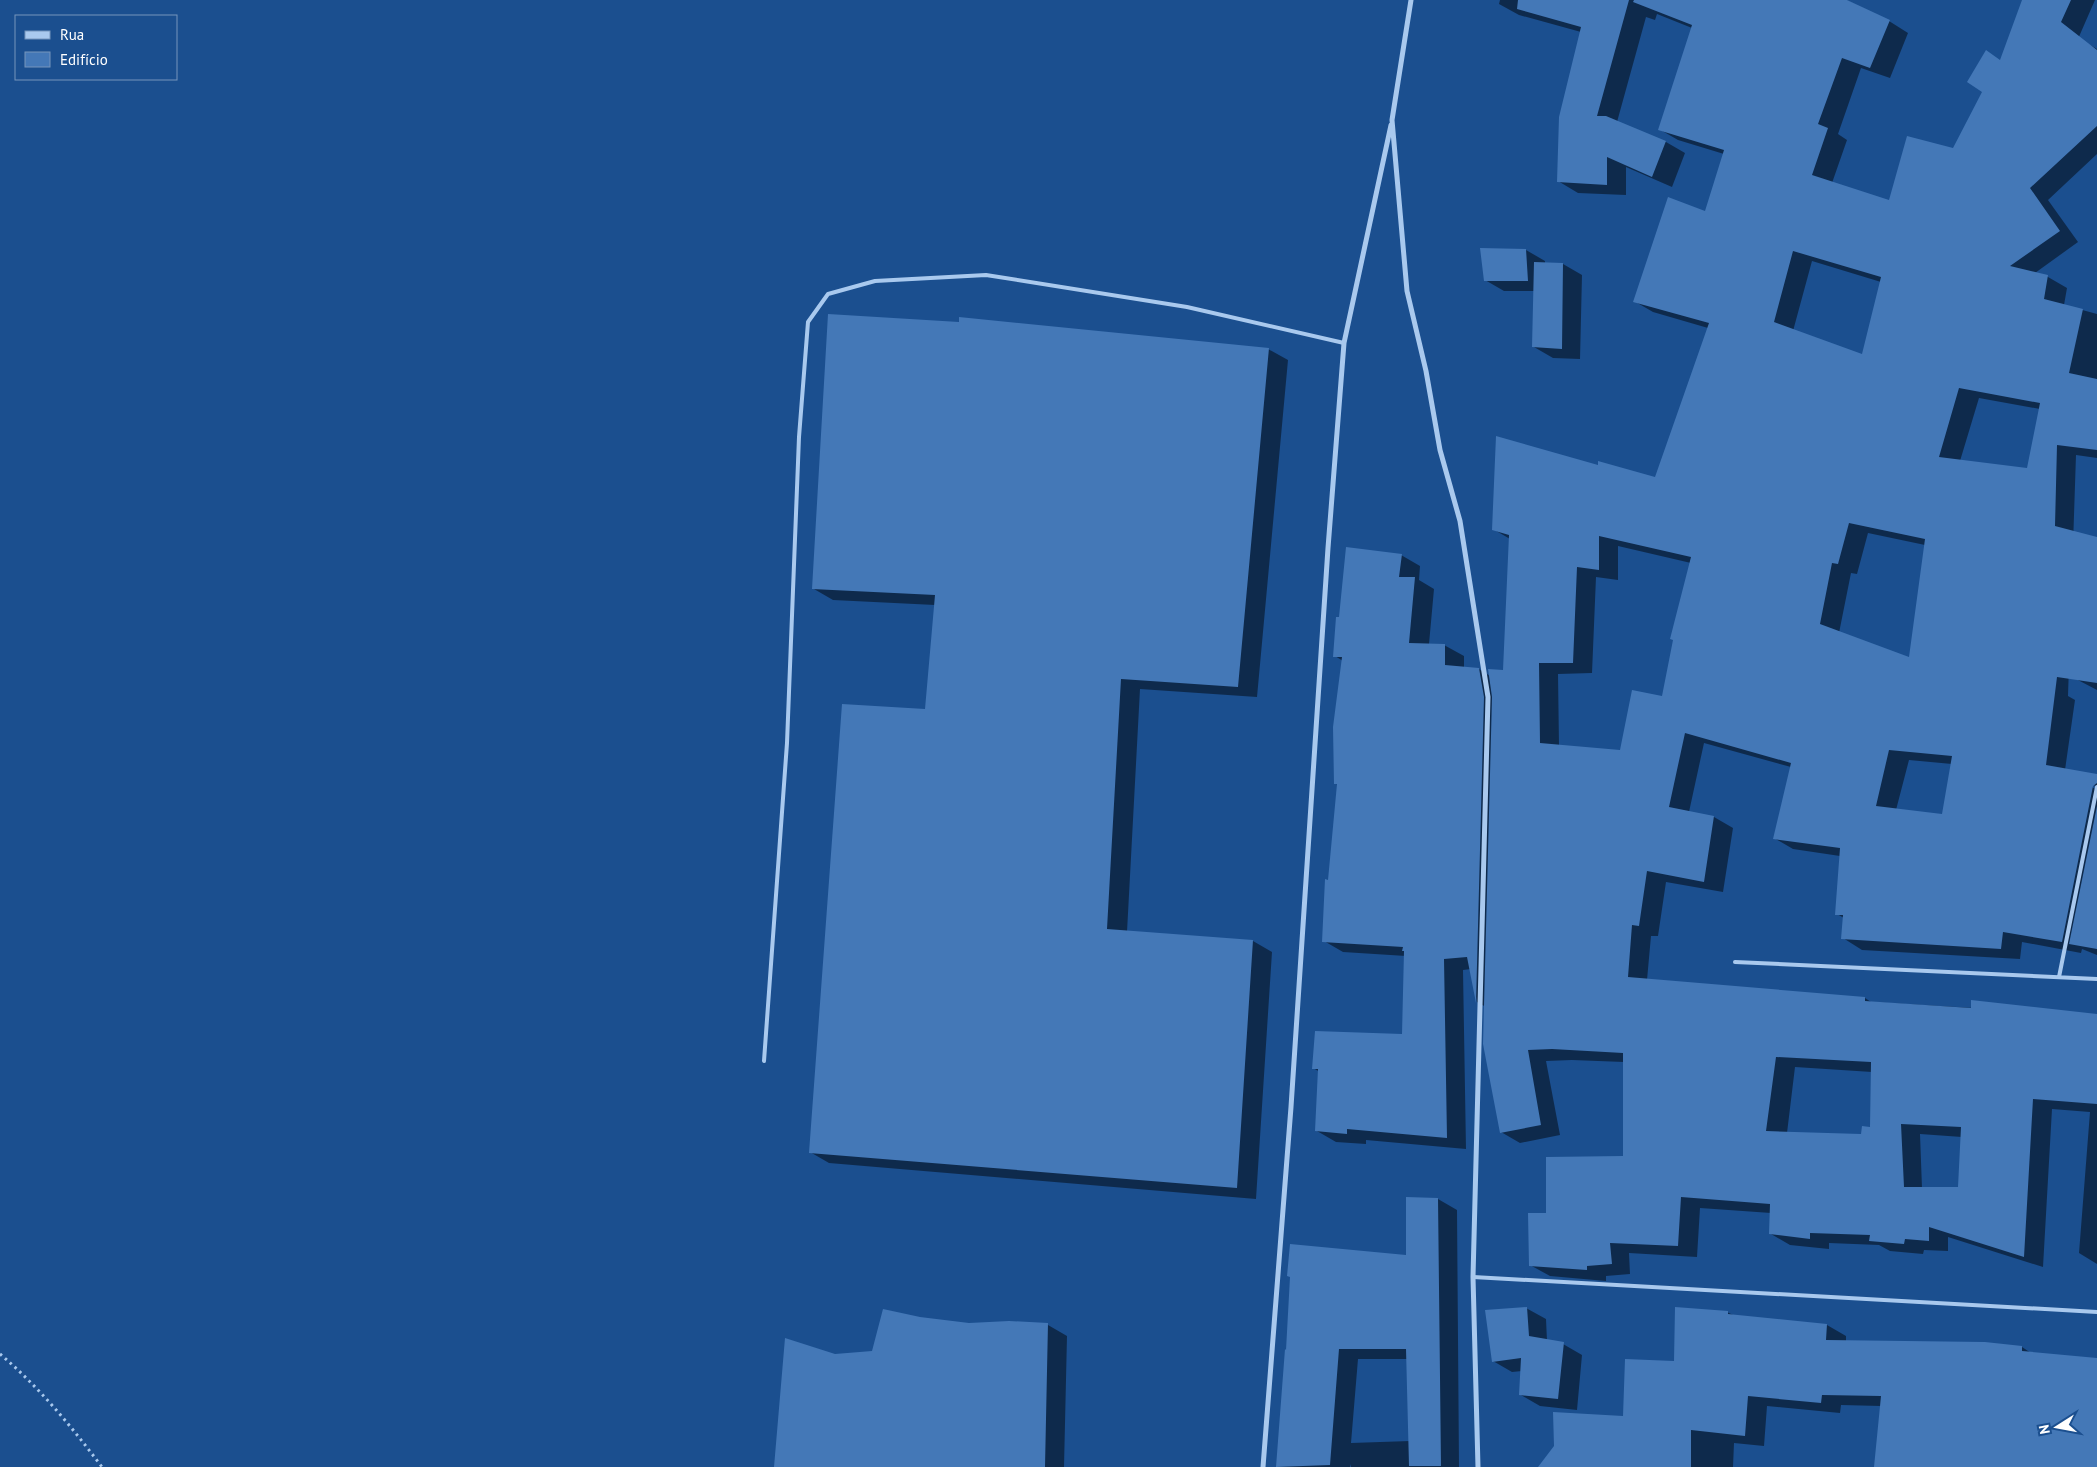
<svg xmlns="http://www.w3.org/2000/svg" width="2097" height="1467" font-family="'PT Sans',sans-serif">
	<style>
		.shadow { fill: #0007; fill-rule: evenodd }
		.building { fill: #4478b7; fill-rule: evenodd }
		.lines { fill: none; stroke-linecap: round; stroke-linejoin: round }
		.path { stroke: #a9c9ee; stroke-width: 3; stroke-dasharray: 2.5 4; stroke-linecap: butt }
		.service { stroke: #a9c9ee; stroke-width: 4 }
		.minor { stroke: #a9c9ee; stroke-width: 5 }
	</style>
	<rect width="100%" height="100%" fill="#1b4f8f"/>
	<path class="shadow" d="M1500,0h346l43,21 19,12 -18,45 -29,-10 -23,66 9,6 -15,43 58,19 195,-160 12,7v105l-49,46 30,42 -43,31 13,4 19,11 -3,17 33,9v144l-21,-3 -8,241 7,4 -10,70 32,6v11l-8,-5 -2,2 10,6v165l-15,-6 -1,4 -59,-11 -2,17 -158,-9 -19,-12 1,-20 -7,-4 3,-58 -47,-7 -19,-11 17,-71 -87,-24 -15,69 25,5 19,11 -10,64 -57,-10 -8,54h-7l-4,44 218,18 6,4 226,13v249l-18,-11 11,-141 -38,-3 -9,158 -95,-30v14l-24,-1 -1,4 -33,-3 -11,-6 -50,-2v6l-39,-4 -19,-11v-21l-71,-5 -3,49 -68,-4 1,21 -24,2v5l-56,-5 -20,-11 17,-50 77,-58v-95l-52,-2 -26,1 14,74 -40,8 -19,-11 -15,-125 -9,-5 -6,-33 -8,1 3,179 -100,-9v4l-30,-2 -19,-11 3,-59 -7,-4 90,-33 3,-79 -63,-4 -19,-11 14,-156 -3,-2 8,-122 -8,-5 5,-37 61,-64 19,11 -1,14 15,9 -5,55 15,1 20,11v12l15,1 11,7 14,-5 6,-132 -17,-10 106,-63 57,13 52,-151 -55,-16 -19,-11 72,-88 18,-59 -46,-14 -19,-11 33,-101 -35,-14 -2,6 -9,-3 -29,105 49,20 19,11 -13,34 -46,-20v28l-48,-2 -20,-12 23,-149 -62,-17 -20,-11zM1812,261l69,21 -18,74 -70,-25zM1979,398l61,11 -12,61 -68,-9zM1868,533l57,12 -15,114 -71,-26 12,-60 6,1zM1618,546l73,17 -28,134 -42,55 -62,-6 -1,-72 34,-1 4,-96 22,3zM1909,760l43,4 -9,52 -47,-6zM1795,1067l77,5 -1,56 -8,8 -76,-3zM1920,1134l42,3 -3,51h-37z
		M2024,0h71l-24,55z
		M1526,250l19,11v2l18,1 19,11 -2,84 -27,-1 -19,-11 1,-56h-31l-19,-11z
		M1268,349l20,11 -31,337 -117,-8 -13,243 126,9 19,11 -16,247 -427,-36 -19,-11 116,-442 9,-105 -102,-5 -19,-11z
		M2097,575v115l-21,-11z
		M1438,1199l19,11 2,257h-108v-3l-1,3h-73l9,-116 121,-95zM1358,1359h49l3,82 -59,2z
		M1526,1308l20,11 1,22 16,3 19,11 -5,55 -37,-4 -19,-11 1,-24 -10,1 -19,-11z
		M1727,1312l8,4 92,9 19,11v5l176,6 9,6 66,7v107h-221l5,-61 -40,-1 -1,8 -73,-7 -3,40 -30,-3 -1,24h-193l85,-49 50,-56z
		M920,1319l49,5 40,-2 39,3 19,11 -3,131h-288l59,-112 38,-2z"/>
	<path class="building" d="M1518,0h111l-32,116h9l60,25 -14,36 -45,-20v28l-50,-3 2,-65 22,-90 -64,-18z
		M1634,0h213l43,20 -20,48 -28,-10 -24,66 10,4 -16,47 77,25 18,-64 46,12 29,-56 -15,-10 19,-32 14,10 22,-60h49l-10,22 36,28v76l-67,62 30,43 -50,35 38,9 -4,24 39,10 -14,64 28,6v71l-40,-5 -2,81 42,11v146l-40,-6 -11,88 51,9v9l-4,3 -31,156 -59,-10 -2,17 -160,-10 2,-24h-8l5,-67 -67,-9 18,-76 -106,-30 -16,74 45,9 -10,66 -57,-11 -8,55 -7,-1 -4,52 237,20v4l106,7v-8l126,14v90l-64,-5 -9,158 -95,-30v14l-24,-2 -1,5 -35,-3 1,-6 -60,-2v6l-41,-5 1,-30 -89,-7 -3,49 -68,-3 2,21 -25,2v4l-58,-4 -1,-53h18v-56l77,-1v-103l-71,-4 -24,1 13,75 -41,8 -17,-89 9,-347 -4,-28 15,1 6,-135 -17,-5 4,-94 102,29v-4l57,16 54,-154 -76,-21 35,-105 37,14 19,-61 -66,-20 34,-105 -59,-23zM1793,251l88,26 -19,77 -88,-32zM1959,388l81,15 -13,65 -88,-11zM1849,523l76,16 -16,118 -89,-33 12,-61 6,1zM1599,536l92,21 -21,82 3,1 -11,56 -30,-6 -12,60 -80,-7 -1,-80h34l4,-96 22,3zM1889,750l63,6 -10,58 -66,-8zM1776,1057l95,5 -1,65 -8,-1 -1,8 -95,-3zM1901,1124l60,3 -3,60h-54z
		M1480,248l46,1 2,32h-44z
		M1534,262l29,1 -1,86 -30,-2z
		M828,314l131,8v-5l310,31 -31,339 -117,-8 -14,250 146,11 -16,248 -428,-35 33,-449 83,5 10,-114 -123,-6z
		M1346,547l56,7 -3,23h16l-6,66 36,1v21l34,3 5,29 -8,306 -9,-46 -23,2 3,179 -100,-9v5l-32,-3 3,-62h-6l3,-38 87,3 2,-83h-2l1,-4 -81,-5 3,-63 3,1 9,-96h-3l-1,-57 9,-70h-9l3,-40h3z
		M2097,806v143l-28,-5z
		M1406,1197l32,1 3,268h-32l-3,-117h-67l-9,116 -54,2 9,-118 1,1 4,-73 -3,-1 3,-32 116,11z
		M1527,1307l2,29 35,6 -6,57 -39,-4 2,-37 -29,4 -7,-52z
		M1675,1307l53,4v3l99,10 -1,16 159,2 37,4v5l75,7v109h-223l7,-71 -59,-1 -1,8 -73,-7 -3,40 -54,-6v37h-153l16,-21 -1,-34 70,4 2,-57 49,2z
		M883,1309l37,8 49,6 40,-2 39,2 -3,144h-271l11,-129 50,16 37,-3z"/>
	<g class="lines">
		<path class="path" d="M0,1354c39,33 71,72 102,113"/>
		<path class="service" d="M1735,962l362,17
			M2059,977l38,-190
			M764,1061l23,-318 12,-306 9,-115 20,-28 47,-13 111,-6 201,32 157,36
			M1473,1277l624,35"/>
		<path class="minor" d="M1411,0l-19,120 15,171 19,80 14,79 20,71 28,176 -15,580 5,190
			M1263,1467l28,-360 37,-559 16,-205 47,-218"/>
	</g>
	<rect x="15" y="15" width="162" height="65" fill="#1b4f8f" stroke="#7695bc"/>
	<rect x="25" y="31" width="25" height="8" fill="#a9c9ee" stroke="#7695bc"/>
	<text x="60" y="40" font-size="15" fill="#ffffff">Rua</text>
	<rect x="25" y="52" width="25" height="15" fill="#4478b7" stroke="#7695bc"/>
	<text x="60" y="65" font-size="15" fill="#ffffff">Edifício</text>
	<g transform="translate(2057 1427) rotate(259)" stroke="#1b4f8f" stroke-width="4" paint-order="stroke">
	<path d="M0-4L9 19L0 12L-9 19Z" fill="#ffffff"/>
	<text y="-8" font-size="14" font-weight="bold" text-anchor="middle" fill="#ffffff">N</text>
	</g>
</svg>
